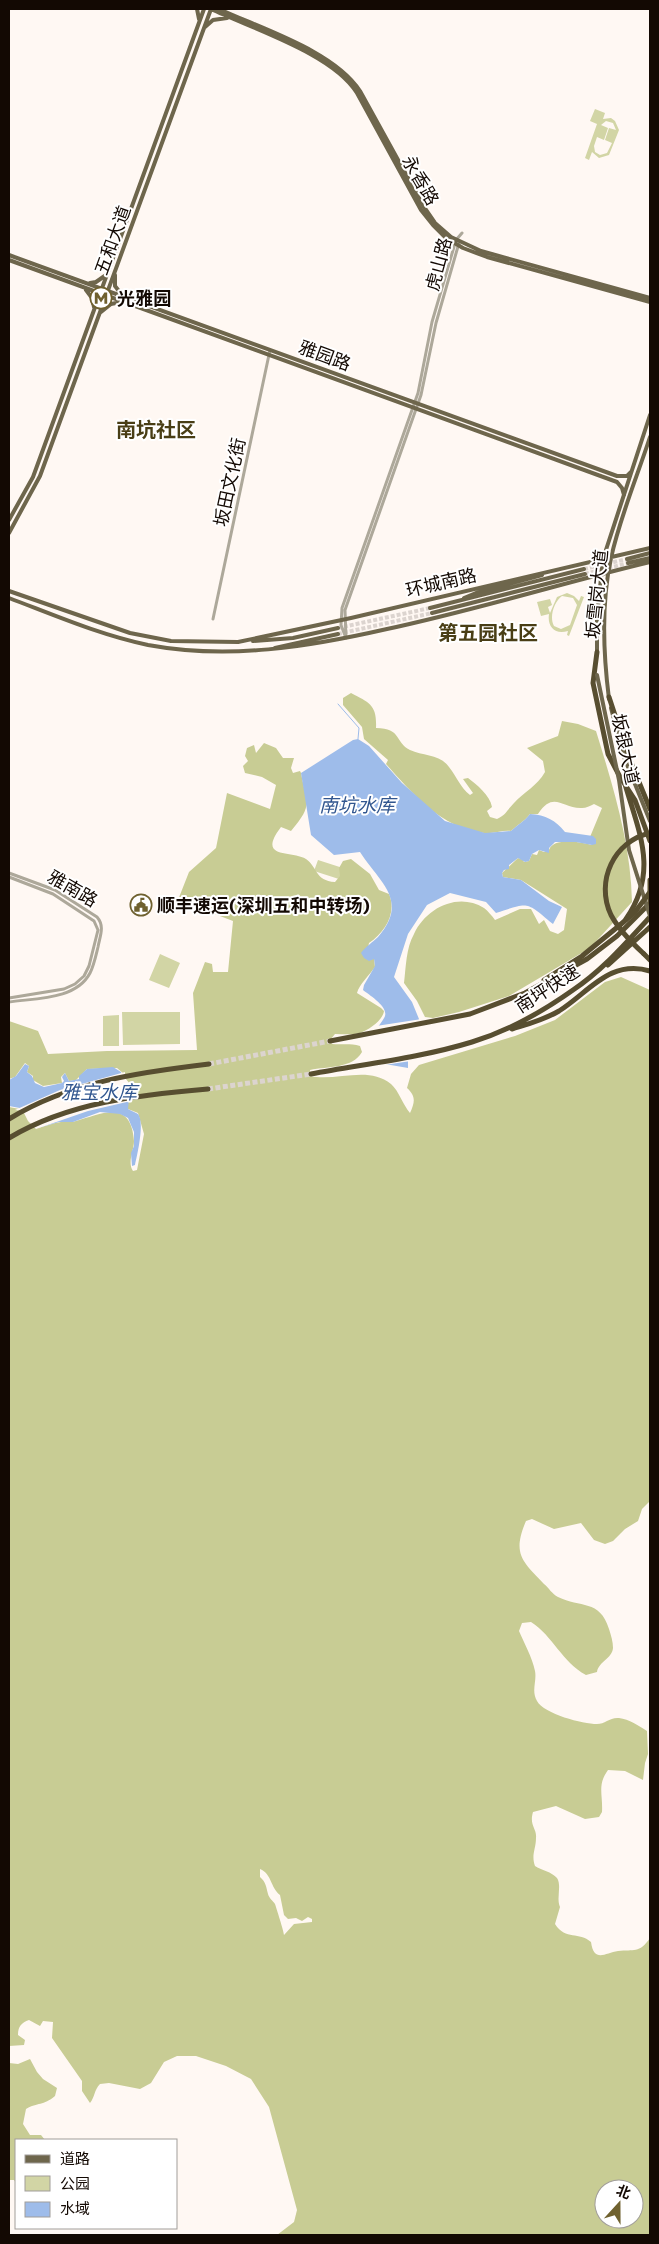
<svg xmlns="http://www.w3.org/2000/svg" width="659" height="2244" font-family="Commissioner,'Noto Sans SC',sans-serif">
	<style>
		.green { fill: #d2d5a5; fill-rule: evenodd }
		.forest { fill: #c8cc94; fill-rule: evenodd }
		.water { fill: #9ebcea }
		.pier { fill: #fff8f3 }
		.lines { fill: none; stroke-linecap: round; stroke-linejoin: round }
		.stream { stroke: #9ebcea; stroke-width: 1 }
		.major-tunnel { stroke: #dcd4cf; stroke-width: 4; stroke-dasharray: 4 2; stroke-linecap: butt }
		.highway-tunnel { stroke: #dcd4cf; stroke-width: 5; stroke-dasharray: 5 2.5; stroke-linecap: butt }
		.minor { stroke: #ada89a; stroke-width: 3 }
		.major { stroke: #6e664c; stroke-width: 4 }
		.highway { stroke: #584e30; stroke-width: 5 }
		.major-bridge { stroke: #6e664c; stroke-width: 4 }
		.highway-bridge { stroke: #584e30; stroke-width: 5 }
		.labels { text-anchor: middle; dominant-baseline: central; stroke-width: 4; stroke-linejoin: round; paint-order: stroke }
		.street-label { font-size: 18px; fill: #130903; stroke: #fff }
		.poi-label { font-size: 18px; font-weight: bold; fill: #130903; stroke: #fff; text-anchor: start }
		.water-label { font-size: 19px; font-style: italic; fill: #31568f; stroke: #fff }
		.quarter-label { font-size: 20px; font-weight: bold; fill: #493e15; stroke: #fff }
	</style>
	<rect width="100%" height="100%" fill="#fff8f3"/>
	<path class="green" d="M595,109l10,4 -2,6 8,-1 4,3 4,9 -10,25 -10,3 -7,-6 -3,8 -4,-2 12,-34 -7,-3zM606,121l7,2 3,7 -7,-2 -4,12 7,3 -5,10 -7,2 -5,-3 -1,-6 3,-9 7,3 4,-12 -7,-3z
		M567,593l7,3 5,5 2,-5 3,1 -15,39 -2,-1 1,-4c-13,4 -21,-4 -19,-17l-8,2 -4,-14 13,-3 2,6 -4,2 2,6 7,-16zM562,596l11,2 4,7 -7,20 -9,4 -7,-3c-5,-9 0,-24 8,-30z
		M318,860l31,10 -7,10 -28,-9z
		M160,954l20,9 -11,25 -20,-8z
		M122,1012h58v32l-57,1z
		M119,1015v31h-16v-30z"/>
	<path class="forest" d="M351,693c19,10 26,12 25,35 26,0 19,15 34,22 13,6 30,4 39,17 8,10 11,20 21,28l3,-2 -10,-14 5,-1c9,7 22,17 24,29l-5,4 3,6 7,2c9,-4 10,-9 17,-16 10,-11 23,-17 31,-31l-2,-11 -16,-13 31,-12 4,-15 16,3 18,7c17,55 35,113 36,171l-42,46 -81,48 -50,16 -26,6 -8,-1 -8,-16 -13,-18c2,-16 2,-35 10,-49 12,-26 44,-42 70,-26 4,3 8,8 11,12l25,-11h11l8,15 5,-4 6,11 8,3 6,-4 3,-21 -46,-29 -18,-3 -1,-4 16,-15 5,2 1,2 5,-1 3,-7 5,1 2,-5 5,2 5,-2c4,-13 32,-8 43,-5l-2,-8 12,-29 -8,-4c-4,2 -8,4 -12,4 -20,1 -28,-18 -44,6h-8c-6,8 -13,11 -19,17 -9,-1 -18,3 -27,2 -42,-4 -72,-40 -98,-69l2,-4 -24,-21 -2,-12 -19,-22v-7z
		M264,743l12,5 7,10h11l-3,10 2,5 7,-2 1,2c6,32 12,32 -10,58l-10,-4c-25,33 11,23 25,32 11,7 9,22 29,23l5,-6 -1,-8 4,-7 8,-2 19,15 9,16 10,4c8,19 -4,38 -20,49l-3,15 8,1 1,8c-5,7 -16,18 -18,26l24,15 3,3c-1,9 -15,19 -24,22 -7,2 -17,1 -25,1l-5,6 2,4c10,1 18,-1 28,2l2,6c-10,17 -34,14 -52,18v6c26,6 58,-11 81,8 8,7 12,21 19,29 5,-11 6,-17 -3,-25l4,-14 8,-9 96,-29 40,-16 50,-38 16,-5 29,13v511l-8,8 -4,12 -13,8 -12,12 -8,3 -11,-4 -13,-17 -27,6 -22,-10 -6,2c-14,33 -4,40 18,63 5,4 8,10 14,13 22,11 42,2 51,32 2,6 4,13 4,19 -1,11 -14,13 -16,24l-11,3c-24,-13 -33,-39 -55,-53l-9,1 -3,8c5,12 13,26 16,40 2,10 -4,20 2,30 7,13 46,23 60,23 8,0 13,-7 22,-6 10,1 20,8 28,13l1,23 -3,9 -2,17 -18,-9 -17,-1c-11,15 -5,24 -6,42l-3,5 -14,2 -29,-13 -23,6c-4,14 4,16 3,26 0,11 -5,17 -1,28 6,4 17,6 22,12 5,8 -1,20 3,29l-5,17c11,17 24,7 36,18 3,21 14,11 27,9 16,-2 21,3 32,-13v297h-373l17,-13 3,-12 -28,-103 -18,-28 -25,-13 -30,-10h-19l-13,6 -13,21 -11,6 -31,-6 -9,1c-6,6 -5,13 -10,19l-8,-12v-10l-30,-43 1,-16 -10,-1 -3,5 -11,-6c-8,3 -11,7 -11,15l7,5 -1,5 -15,1v-939l16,3 13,18c8,-2 15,-5 23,-6 5,-1 10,1 15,-1 27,-8 55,-22 58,20 0,10 -7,21 -1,30l4,-1 7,-36 -6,-21 -10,-4v-24l-4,-11 -7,-6 -30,1 -11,11 -7,1 -4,-8 -4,4 1,6 -19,3 -10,-6v-4l-6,-4 2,-6 -4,-3 -10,14 -6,2v-58l29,10 10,23 59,-3 90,-1 -4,-57 12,-31 7,2 1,8h15l5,-51 -55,-21 11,-28 27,-24 11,-55 43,16 6,-24 -14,-8 -17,-4 -2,-7 5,-5 -3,-5 2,-8 7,-3 2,8zM260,1869c12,5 10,18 20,26l4,20 4,4 8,-1 6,3 6,-4 4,2v3l-18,2 -10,11c0,-3 -8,-28 -9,-31 -2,-3 -6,-6 -7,-10 -2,-7 -2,-12 -8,-17zM604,2189h30v30h-30z
		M30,2059l7,13 6,7 14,9 -2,8c-12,10 -17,6 -29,13l-3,15 7,11h11l4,5h-29v43l-2,-3h-5v-117l9,1z"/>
	<path class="water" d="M358,739l11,7 33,37 43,38 40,12 26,-2c6,-6 13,-9 19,-17 16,1 25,6 35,18l28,4 3,3v5l-4,1 -16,-3h-21l-6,6v5l-10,-3 -7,4 -3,7 -4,1 -7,-4 -9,7v4l-5,1 -2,3 1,4 18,3 28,21 13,6 -9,17c-28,-23 -23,-22 -57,-11l-10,-11 -36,-9 -23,12 -19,29 -14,43 18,25 7,17 -11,29v20l-23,-4 -3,-25 -4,-12c2,-3 6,-8 7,-11 3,-10 -16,-21 -22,-26l1,-5 11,-19 -1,-7 -5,2 -5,-3 -3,-5c5,-7 11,-10 17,-16 32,-37 1,-55 -18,-85l-26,3 -23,-20 -10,-62 52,-33z
		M25,1064l4,2 -2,6 5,4 3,7 9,4 18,-4 2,-2 -2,-4 3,-4 4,8 10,-2v-3l8,-7 26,-2 8,5 8,27 -1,10c3,2 7,3 10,5 7,8 -1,42 -3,51l-3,1 -1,-13 3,-7v-14l-6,-14 -8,-4 -20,-2 -27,10h-14l-21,6 -13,-19 -16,-3v-26l7,-4z"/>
	<path class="pier" d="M422,1019l-1,18 -10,12v12l-27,4 -8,-6 4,-20 -4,-13z
		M125,1072v6l11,13v5l-5,5 -43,10 -52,18 -8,-8 -5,-10 -8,-1 45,-20z"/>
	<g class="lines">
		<path class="stream" d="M338,704l21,24 -1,11"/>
		<path class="major-tunnel" d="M584,569l43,-10
			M585,574l43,-11
			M338,628l92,-20
			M338,634l94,-21"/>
		<path class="highway-tunnel" d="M209,1064l121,-23
			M208,1089l103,-15"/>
		<path class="minor" d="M213,619l57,-269
			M346,638l-5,-13 1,-17 76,-215 14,-71 24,-82 6,-7
			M346,638l-1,-28 76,-215 15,-72 23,-80
			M9,873l46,17 42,27c8,9 3,19 1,30 -2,8 -4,18 -8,26 -14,27 -55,25 -81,29
			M9,877l44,17 41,27 4,9 -9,36 -5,10 -9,8 -11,5 -55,9"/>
		<path class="major" d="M197,9l2,10
			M211,9c42,20 122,45 146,84l64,117 12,15 13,13 17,10 24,9 163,45
			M219,9c43,20 115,42 141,82l64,116 11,16 16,14 30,14 169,47
			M205,27l8,-7 14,-2
			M9,255l608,221h10l4,-4
			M9,260l608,222 5,6 2,7
			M115,275v11l7,9
			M90,283l6,-1 10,-7
			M86,290l6,8 2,9
			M101,312l10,-8 10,-2
			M9,520l24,-43 171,-468
			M9,533l31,-57 171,-467
			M627,559l23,-6
			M628,563l22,-5
			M9,591l121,42 41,8 67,1 113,-24 299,-70
			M9,598c45,17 91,37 139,47 81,15 160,2 239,-16 89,-19 175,-46 263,-67
			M464,598l12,-5 66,-18
			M430,608l154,-39
			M432,613l153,-39
			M253,641l40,-3 45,-10
			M275,648l63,-14
			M597,653v-36l6,-58 47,-144
			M609,699c-6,-47 -8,-95 2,-141 9,-41 26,-81 39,-121
			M611,708l13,49 26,64"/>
		<path class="highway" d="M597,652l-4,31 15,71 12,23 15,23 15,41
			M609,697l19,58 22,54
			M625,784c14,49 34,87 1,135
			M650,880v21
			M644,954l6,6
			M608,965l42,-38
			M544,980l38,-24 38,-31
			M512,1029c16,-5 32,-9 47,-18 30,-19 51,-52 91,-40
			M330,1041l140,-27 55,-21 62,-34 30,-23 33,-33
			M311,1074c53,-10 109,-16 161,-32 36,-11 70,-30 101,-52 30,-20 53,-47 77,-73
			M9,1119c60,-37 132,-47 200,-55
			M9,1138c60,-36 130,-43 199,-49"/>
		<path class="major-bridge" d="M597,675l22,105 10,70 21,66"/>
		<path class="highway-bridge" d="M620,925l15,-13 15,-20
			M644,954c-12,-11 -25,-24 -33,-39 -16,-34 3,-74 39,-82"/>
	</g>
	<defs>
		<g id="metro-ring" transform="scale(1.125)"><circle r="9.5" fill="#fff" stroke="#6f612f" stroke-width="1.5"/><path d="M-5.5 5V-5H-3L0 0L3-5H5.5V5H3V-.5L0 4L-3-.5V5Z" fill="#6f612f"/></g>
		<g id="civic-ring" transform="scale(1.125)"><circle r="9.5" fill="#fff" stroke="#6f612f" stroke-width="1.5"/><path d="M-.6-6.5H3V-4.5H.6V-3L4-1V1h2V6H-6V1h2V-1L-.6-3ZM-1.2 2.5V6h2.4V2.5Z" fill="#6f612f"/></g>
	</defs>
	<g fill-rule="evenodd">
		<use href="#metro-ring" x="101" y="298"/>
		<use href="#civic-ring" x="141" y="905"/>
	</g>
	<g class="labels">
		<g class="street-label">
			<text transform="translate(421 180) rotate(60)">永香路</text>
			<text transform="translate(112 240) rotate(-70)">五和大道</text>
			<text transform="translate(438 264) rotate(-75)">虎山路</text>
			<text transform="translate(325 355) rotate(20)">雅园路</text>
			<text transform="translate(229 482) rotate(-78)">坂田文化街</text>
			<text transform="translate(441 582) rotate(-13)">环城南路</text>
			<text transform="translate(596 594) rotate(-84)">坂雪岗大道</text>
			<text transform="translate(626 749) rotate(78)">坂银大道</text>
			<text transform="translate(73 888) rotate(30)">雅南路</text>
			<text transform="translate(547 988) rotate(-33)">南坪快速</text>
		</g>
		<g class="poi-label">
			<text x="117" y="298">光雅园</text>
			<text x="157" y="905">顺丰速运(深圳五和中转场)</text>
		</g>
		<g class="water-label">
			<text x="357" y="804">南坑水库</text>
			<text x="99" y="1091">雅宝水库</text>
		</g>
		<g class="quarter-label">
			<text x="156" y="429">南坑社区</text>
			<text x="488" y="632">第五园社区</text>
		</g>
	</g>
	<rect width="659" height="2244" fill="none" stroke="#130903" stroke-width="20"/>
	<rect x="15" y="2139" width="162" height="90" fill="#ffffff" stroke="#a19d9a"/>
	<rect x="25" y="2155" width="25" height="8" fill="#6e664c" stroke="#a19d9a"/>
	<text x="60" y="2164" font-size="15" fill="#130903">道路</text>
	<rect x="25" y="2176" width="25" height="15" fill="#d2d5a5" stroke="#a19d9a"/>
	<text x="60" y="2189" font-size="15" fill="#130903">公园</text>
	<rect x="25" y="2202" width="25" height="15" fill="#9ebcea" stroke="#a19d9a"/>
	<text x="60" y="2214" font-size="15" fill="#130903">水域</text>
	<g transform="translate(619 2204) rotate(21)"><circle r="24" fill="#ffffff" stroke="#a19d9a"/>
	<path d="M0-4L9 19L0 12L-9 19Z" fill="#6f612f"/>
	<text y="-8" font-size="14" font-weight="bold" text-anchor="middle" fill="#130903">北</text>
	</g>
</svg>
